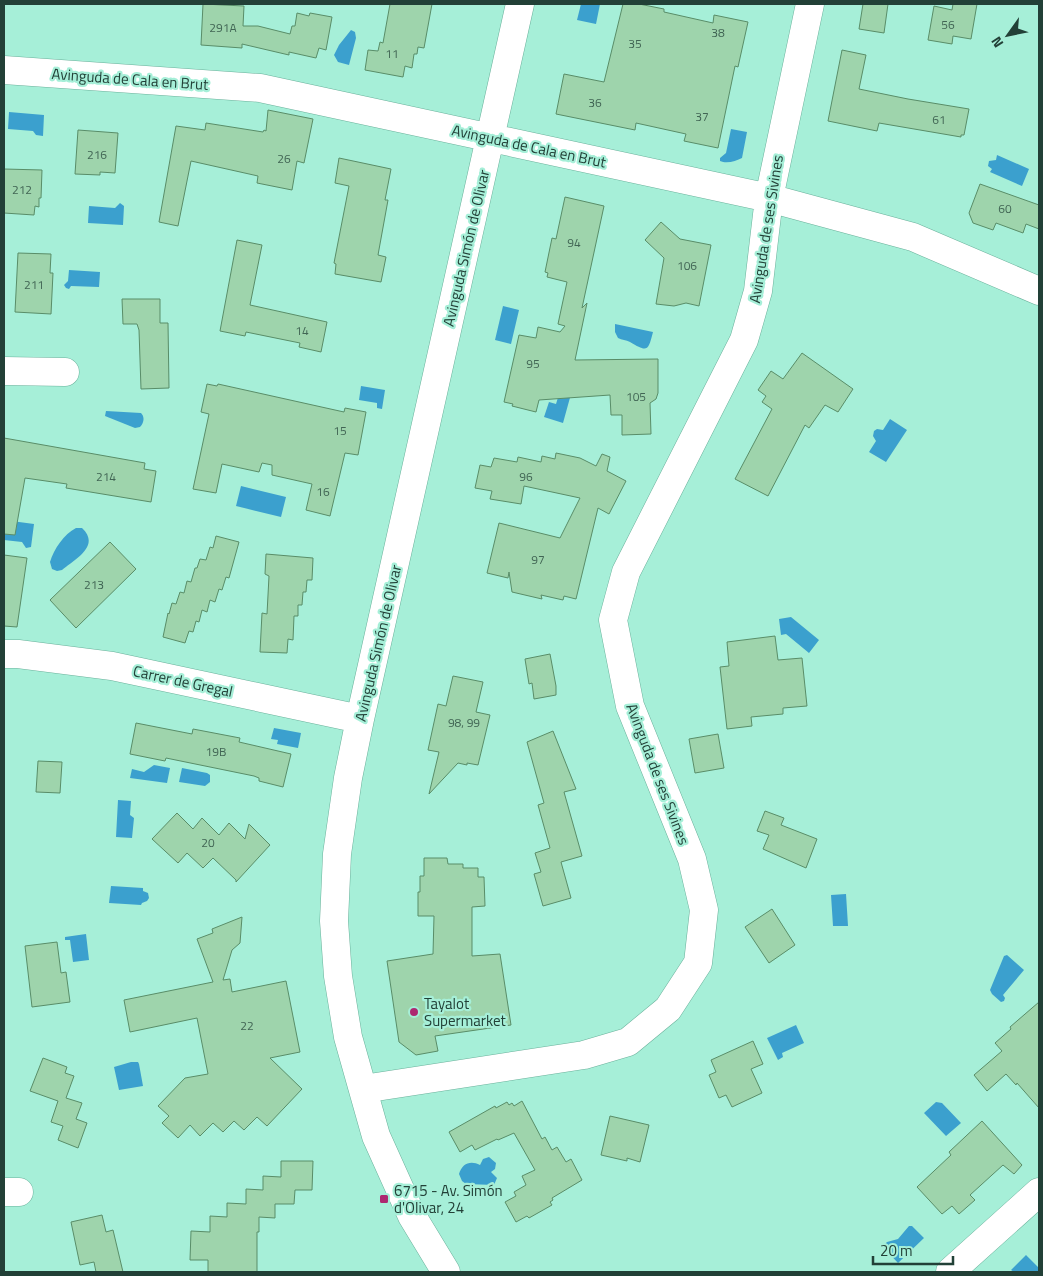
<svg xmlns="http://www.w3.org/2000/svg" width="1043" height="1276" font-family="'Titillium Web',sans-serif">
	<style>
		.water { fill: #3ba0ce }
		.building { fill: #9ed4ac; stroke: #598d68 }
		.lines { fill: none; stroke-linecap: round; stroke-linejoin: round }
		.minor-casing { stroke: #6ab19b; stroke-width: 29 }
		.minor { stroke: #fff; stroke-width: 28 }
		.poi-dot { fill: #ad2870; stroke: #a6efd8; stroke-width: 2 }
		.labels { text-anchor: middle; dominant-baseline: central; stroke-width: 4.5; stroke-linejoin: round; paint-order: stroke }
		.number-label { font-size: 12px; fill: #416554 }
		.street-label { font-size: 15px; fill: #224037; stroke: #a6efd8 }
		.poi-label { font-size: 15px; fill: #224037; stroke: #a6efd8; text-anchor: start }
	</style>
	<rect width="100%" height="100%" fill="#a6efd8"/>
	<path class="water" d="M581,4h19l-4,20 -19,-4z
		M351,30l4,2 1,6 -7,27 -11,-3 -4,-7 5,-10z
		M9,112l35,3 -1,21 -7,-1 -3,-4 -25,-2z
		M731,129l16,3 -5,26c-6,3 -15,6 -22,3v-3l6,-5z
		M997,155l32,14 -7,17 -32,-14 2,-3 -4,-3 1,-5 7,-1z
		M120,203l4,3 -1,19 -35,-2 1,-17 26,2z
		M69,270l31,2 -1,15 -28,-1 -2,3 -3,-1 -2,-3 4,-4z
		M503,306l16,4 -8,34 -16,-4z
		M615,324l38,8c-5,20 -6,20 -23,10 -4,-2 -8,-2 -12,-4l-3,-6z
		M361,386l24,4 -3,19 -5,-1v-5l-18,-3z
		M560,391l11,3 -8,29 -19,-6 5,-15 7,2z
		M106,411l35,2c4,4 3,10 -1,14l-5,1 -30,-12z
		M890,419l17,11 -21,32 -17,-10 7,-11 -3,-5 1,-5 3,-2 6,1z
		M241,486l45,11 -5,20 -45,-11z
		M4,520l30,4 -3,23 -5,1 -4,-6 -18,-2z
		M76,528h6c19,18 -7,31 -20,42l-5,1 -5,-2 -2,-7c4,-13 14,-28 26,-34z
		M791,617l28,23 -10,13 -23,-19 -5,1 -2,-16z
		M274,728l27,5 -3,15 -21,-4 1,-4 -7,-1z
		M154,765l16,3 -3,15 -37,-5 2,-9 12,3z
		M182,768l25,5 3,2v7l-5,4 -26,-4z
		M118,800l13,1 -1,14 4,3 -2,20 -16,-1z
		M111,886l32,2v3l5,2 1,5 -2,3 -5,2 -1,2 -32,-2z
		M846,894l2,32h-15l-2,-31z
		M86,934l3,26 -16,2 -3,-22h-5v-3z
		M1007,955l17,15 -21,25 2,3 -1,3 -3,1 -9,-8 -2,-4 14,-34z
		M796,1025l8,18 -22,10 1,4 -5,3 -11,-22z
		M131,1062h7l1,2 4,22 -24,4 -5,-23z
		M936,1102l6,1 19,20 -15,13 -22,-23z
		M489,1157l7,6 -1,6 -4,3 6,6 -3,7 -28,-1 -4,-3 -3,-7c3,-11 12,-14 21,-9l3,-6z
		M909,1226h3l12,12 -26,25 -13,-14 -1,-4 3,-3 11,-3z
		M1026,1255l13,13v4h-25l-3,-2z"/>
	<path class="building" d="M203,4l41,2 -1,20h15l32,8 2,-8h3l2,-13 12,3 1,-3 22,4 -6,33 -7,-2 -3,10 -27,-6v3l-47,-11v4l-41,-3z
		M390,4h42l-8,44 -6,-1 -1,7h-3l-2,14 -7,-2 -2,11 -38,-7 3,-20 10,1 2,-9 3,1z
		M623,4h16l25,5v3l49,11 1,-8 34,7 -10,45 -3,-1 -17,82 -34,-7 2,-7 -50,-11 -1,7 -79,-16 8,-40 40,8z
		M863,4h25l-4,29 -25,-4z
		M953,4h24l-6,35 -18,-3 -1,8 -24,-4 6,-34 18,4z
		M842,50l24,5 -7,34 49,10 61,10 -5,26h-3v2l-82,-14 -2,8 -49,-10z
		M268,110l45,9 -9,44 -7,-2 -5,29 -35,-7 1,-7 -67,-15 -13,65 -19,-4 17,-96 29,4 1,-7 57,9 1,-2 2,1z
		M78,130l40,3 -3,40 -15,-1v3l-25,-1z
		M339,158l52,11 -6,31h3l-10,55 8,2 -5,25 -46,-8 1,-10 -2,-1 15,-77 -14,-3z
		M4,169l38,1 -1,28h-2v9l-4,-1 -1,9 -30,-2z
		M980,184l59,21v24l-13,-5 -3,9 -27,-10 -3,7 -20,-7 -4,-10z
		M565,197l39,9 -22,102 5,-5 -12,57 83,-1v34l-2,6 -6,4 1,31 -29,1v-20h-11l-1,-20 -71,5 -3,12 -24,-6 1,-2 -9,-2 15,-67 17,3 2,-11 22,5 5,-6 -7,-2 9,-42 -20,-5 1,-4 -3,-1 7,-34 4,1z
		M661,222l19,17 31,6 -12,61 -13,-3 -12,3 -18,-2 8,-46 -19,-18z
		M237,240l25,5 -12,60 77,17 -6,30 -22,-5 1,-4 -54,-11 -1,4 -25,-5z
		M18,253l33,1 -1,19h3l-2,41 -36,-2z
		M122,299h38v24h8l1,65 -28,1 -2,-59 -2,-6h-14z
		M802,353l51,36 -15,23 -13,-7 -16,23 -4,-3 -37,71 -33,-17 37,-70 -10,-7 4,-6 -8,-6 13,-19 12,8z
		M207,384l10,2 1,-2 126,28 1,-4 21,4 -8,43 -13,-2 -15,63 -24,-6 6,-26 -40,-9v-10l-10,-2 -3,9 -37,-8 -6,29 -23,-4 16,-75 -8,-2z
		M4,438l141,25 -1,6 12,2 -5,31 -85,-14 1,-4 -42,-6 -10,57 -11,-1z
		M556,453l24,5 16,8 6,-12 8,3 -3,14 19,10 -17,33 -11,-6 -22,91 -12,-3 -1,4 -22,-5 1,4 -30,-7 -3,-20 -1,6 -21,-5 12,-50 61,15 20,-40 -56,-12 -3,18 -31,-5 2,-8 -17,-3 5,-23 11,2 3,-9 23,4 1,-5 23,5 1,-6 13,3z
		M216,536l23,6 -10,36 -3,-1 -4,13 -3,-1 -4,13 -5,-2 -3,12 -5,-2 -3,12 -3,-1 -3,11 -4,-1 -4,12 -22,-6 5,-24 1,1 3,-11 4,1 4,-12 4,1 3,-12 4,1 4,-14h2l3,-9 6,1 4,-13 3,1z
		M110,542l26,27 -60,59 -26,-28z
		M266,554l47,4 -1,22h-5l-1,12h-3l-1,13h-4v11h-4l-1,24 -5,-1 -1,14 -27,-1 2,-39 5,1 2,-38 -4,-2z
		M4,555l23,3 -10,69 -13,-1z
		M775,636l3,24 24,-2 5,48 -24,2v6l-32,3 1,9 -25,3 -7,-62 9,-1 -2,-24z
		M550,654l6,32v9l-22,4 -2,-16 -3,1 -4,-25z
		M453,676l30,6 -7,30 14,3 -12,50 -11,-2v2l-9,-2 -29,31 10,-42 -11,-2 10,-46 8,2z
		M136,723l56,11 1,-5 47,9 -1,4 52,12 -8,33 -24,-6v-3l-5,-2 -88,-18 -1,3 -35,-7z
		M553,731l23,58 -12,3 18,64 -21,6 10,36 -28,8 -9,-32 7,-2 -6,-19 15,-5 -12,-43 6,-2 -17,-61z
		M718,734l6,34 -29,5 -6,-34z
		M38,761l24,1 -2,31 -24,-1z
		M765,811l19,7 -3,7 36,14 -11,29 -43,-19 6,-14 -12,-4z
		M177,813l16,16 9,-11 17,17 10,-12 16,16 4,-15 21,21 -34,37v-2l-23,-22 -10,10 -16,-15 -9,10 -26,-24z
		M424,858h23l1,6h15v4h15v9h6l1,29 -13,1v49l28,-2 11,71 -76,11 3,15 -22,4 -17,-13 -12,-81 46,-7 1,-38h-16v-24h2v-16h4z
		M772,909l23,36 -26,18 -24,-36z
		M242,917l-2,26 -8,7 -9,30 7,-1 2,13 54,-11 14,71 -30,6 32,31 -35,37 -10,-9 -13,13 -10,-9 -11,11 -10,-9 -13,13 -10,-11 -12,13 -16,-15 7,-7 -11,-10 27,-28 23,-4 -11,-56 -67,14 -6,-32 89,-18 -16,-43 16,-6 -1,-4z
		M57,942l4,31 5,-1 4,30 -38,5 -7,-61z
		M1039,1002v106l-22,-25 -1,2 -10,-11 -19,17 -13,-16 28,-24 -7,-8 16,-14 -1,-2z
		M753,1041l10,23 -12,5 11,24 -30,14 -6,-12 -7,3 -10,-23 7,-3 -5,-12z
		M43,1058l24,9 -2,6 9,3 -8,22 16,5 -6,16 11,4 -9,25 -20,-8 5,-14 -12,-4 7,-21 -28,-10z
		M522,1101l20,38 3,-2 7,13 5,-3 9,15 5,-3 11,21 -30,18 1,2 -3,2 2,3 -23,13 -2,-2 -11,6 -11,-20 11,-6 -2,-4 12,-7 -4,-9 13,-6 -21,-37 -16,7 -1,-1 -22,11 -3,-5 -12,7 -11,-20 46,-26 1,2 11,-6 2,3 3,-2 2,3z
		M610,1116l39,9 -9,37 -13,-4v3l-26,-6z
		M982,1121l40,44 -8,9 -11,-9 -33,30 5,5 -16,14 -7,-8 -10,8 -25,-27 34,-32 -2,-3z
		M281,1161h32l-1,29h-17l-1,14h-19v14l-16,-1v15h-2v40h-49v-12h-18l1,-29 19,1v-16l17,1v-14l19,1v-15l17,1v-14l18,1z
		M102,1215l4,17 7,-2 10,42h-27l-2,-10 -14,3 -9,-43z"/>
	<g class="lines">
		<g class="minor-casing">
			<path id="minor" d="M4,70l256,18 509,110 144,39 126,54
				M4,371l61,1
				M4,654h14l94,12 248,53
				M363,1089l221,-34 44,-13 40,-33 30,-46 6,-53 -12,-51 -62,-153 -17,-86 13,-48 118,-232 14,-49 11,-93 41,-194
				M4,1192h15
				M446,1272l-34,-56 -36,-80 -28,-99 -10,-61 -4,-55 3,-67 11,-76 12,-59 160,-715
				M950,1272l89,-80"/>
		</g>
		<use href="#minor" class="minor"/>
	</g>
	<g class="poi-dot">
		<circle cx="414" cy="1012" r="5"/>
		<rect x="379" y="1194" width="10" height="10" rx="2.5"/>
	</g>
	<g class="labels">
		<g class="number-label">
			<text x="948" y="24">56</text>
			<text x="223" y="27">291A</text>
			<text x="718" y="32">38</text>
			<text x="635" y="43">35</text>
			<text x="392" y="53">11</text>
			<text x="595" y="102">36</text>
			<text x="702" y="116">37</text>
			<text x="939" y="119">61</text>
			<text x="97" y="154">216</text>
			<text x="284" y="158">26</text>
			<text x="22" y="189">212</text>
			<text x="1005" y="208">60</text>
			<text x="574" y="242">94</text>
			<text x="687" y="265">106</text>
			<text x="34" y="284">211</text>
			<text x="302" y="330">14</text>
			<text x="533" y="363">95</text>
			<text x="636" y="396">105</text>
			<text x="340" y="430">15</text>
			<text x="106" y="476">214</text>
			<text x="526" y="476">96</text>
			<text x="323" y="491">16</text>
			<text x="538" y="559">97</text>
			<text x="94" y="584">213</text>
			<text x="464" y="722">98, 99</text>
			<text x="216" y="751">19B</text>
			<text x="208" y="842">20</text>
			<text x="247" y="1025">22</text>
		</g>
		<g class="street-label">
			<text transform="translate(130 79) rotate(4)">Avinguda de Cala en Brut</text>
			<text transform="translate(529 146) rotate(12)">Avinguda de Cala en Brut</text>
			<text transform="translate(766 229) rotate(-81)">Avinguda de ses Sivines</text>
			<text transform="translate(466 248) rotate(-77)">Avinguda Simón de Olivar</text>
			<text transform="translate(378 643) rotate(-77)">Avinguda Simón de Olivar</text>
			<text transform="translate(183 681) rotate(12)">Carrer de Gregal</text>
			<text transform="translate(658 774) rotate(69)">Avinguda de ses Sivines</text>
		</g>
		<g class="poi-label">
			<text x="424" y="1003">Tayalot<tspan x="424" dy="17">Supermarket</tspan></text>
			<text x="394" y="1190">6715 - Av. Simón<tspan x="394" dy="17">d'Olivar, 24</tspan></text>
		</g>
	</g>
	<rect width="1043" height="1276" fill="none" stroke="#224037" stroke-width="10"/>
	<g transform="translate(1008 35) rotate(237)" stroke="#a6efd8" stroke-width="4" paint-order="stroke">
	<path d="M0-4L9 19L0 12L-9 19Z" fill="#224037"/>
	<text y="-8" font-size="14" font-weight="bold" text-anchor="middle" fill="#224037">N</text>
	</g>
	<path d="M873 1256v8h80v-8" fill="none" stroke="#224037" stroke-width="2.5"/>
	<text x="880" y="1256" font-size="15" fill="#224037" stroke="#a6efd8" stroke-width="4" paint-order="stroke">20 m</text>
</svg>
